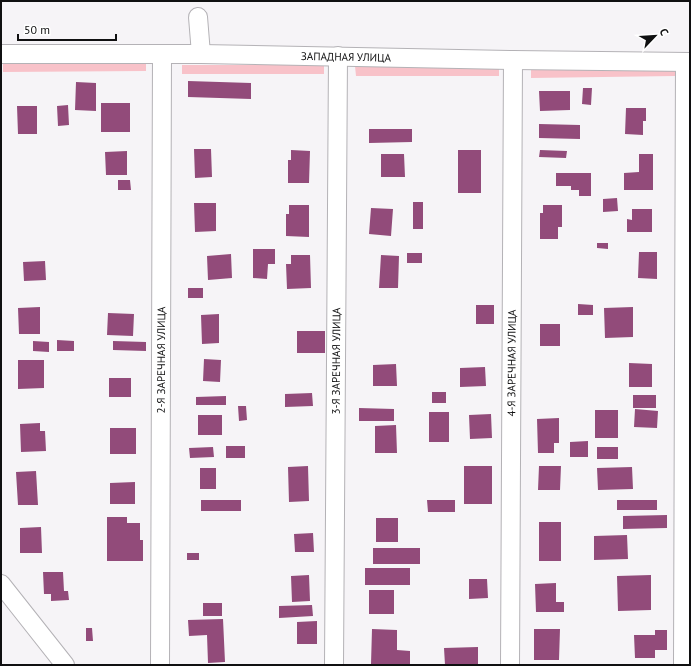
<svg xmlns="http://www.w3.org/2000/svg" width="691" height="666" font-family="'PT Sans',sans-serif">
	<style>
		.green { fill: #f8c2c9 }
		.building { fill: #924b7a }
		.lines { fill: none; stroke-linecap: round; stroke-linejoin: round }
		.minor-casing { stroke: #b4b2b6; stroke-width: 20 }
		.minor { stroke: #fff; stroke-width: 18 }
		.labels { text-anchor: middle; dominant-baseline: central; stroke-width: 3.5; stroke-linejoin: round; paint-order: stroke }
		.street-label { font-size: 11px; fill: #101011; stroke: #fff }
	</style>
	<rect width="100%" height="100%" fill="#f6f4f7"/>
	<path class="green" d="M146,61v10l-143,1v-10z
		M182,65h142v9h-142z
		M355,66h144v10h-143z
		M675,67v9l-144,2v-10z"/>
	<path class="building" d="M188,81l63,2v16l-63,-2z
		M76,82l20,1v28l-21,-1z
		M583,88h9l-1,17 -9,-1z
		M539,91h31v19l-30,1z
		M101,103h29v29h-29z
		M68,105l1,20 -11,1 -1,-20z
		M17,106h20v28h-19z
		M626,108h20v13h-3v14l-18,-1z
		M539,124l41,1v14l-41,-1z
		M369,129h43v13l-43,1z
		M194,149h17l1,28 -17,1z
		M291,150l19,1 -1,32h-21v-23h3z
		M458,150h23v43h-23z
		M540,150l27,1 -1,7 -27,-1z
		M127,151v24h-21l-1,-23z
		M381,154h23l1,23h-24z
		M639,154h14v36h-29v-17l15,-1z
		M556,173h35v23h-12v-6h-8v-4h-15z
		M118,180h12l1,10h-13z
		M617,198l1,13 -15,1v-13z
		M413,202h10v27h-10z
		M194,203h22v28l-21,1z
		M289,205h20v32l-23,-1v-22h3z
		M543,205h19v22h-4v12h-18v-26h3z
		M371,208l22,1 -2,27 -22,-2z
		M632,209h20v23h-25v-13l5,1z
		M597,243h11v6l-11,-1z
		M253,249h22v15h-7l-1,15 -14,-1z
		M639,252h18v27l-19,-1z
		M407,253h15v10h-15z
		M231,254l1,24 -24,2 -1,-24z
		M291,255h19l1,33 -24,1 -1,-25h5z
		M381,255l18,1 -1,32h-19z
		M45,261l1,19 -22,1 -1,-19z
		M188,288h15v10h-15z
		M578,304l15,1v10h-15z
		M476,305h18v19h-18z
		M40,307v27h-21l-1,-26z
		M633,307v30l-28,1 -1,-30z
		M108,313l26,1 -1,22 -26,-1z
		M219,314v29l-17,1 -1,-29z
		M540,324h20v22h-20z
		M297,331h28v22h-28z
		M57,340l17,1v10h-17z
		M33,341l16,1v10l-16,-1z
		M113,341l33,1v9l-33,-1z
		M204,359l17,1 -1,22 -17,-1z
		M18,360h26v28l-26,1z
		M629,363l23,1v23h-23z
		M396,364l1,22h-24v-21z
		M485,367l1,19 -26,1v-19z
		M109,378h22v19h-22z
		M432,392h14v11h-14z
		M312,393l1,13 -28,1v-13z
		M633,395h23v13h-23z
		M226,396v9h-30v-8z
		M238,406h8l1,14 -8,1z
		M359,408l35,1v12h-35z
		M635,409l23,2 -1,17 -23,-1z
		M595,410h23v28h-23z
		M429,412h20v30h-20z
		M491,414l1,24 -22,1 -1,-24z
		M198,415h24v20h-24z
		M559,418v25h-5v10h-16l-1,-34z
		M40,423v8h5l1,20 -25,1 -1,-28z
		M396,425l1,28h-22v-27z
		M110,428h26v26h-26z
		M588,441v16h-18v-15z
		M226,446h19v12h-19z
		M213,447l1,10 -24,1 -1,-10z
		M597,447h21v12h-21z
		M308,466l1,35 -20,1 -1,-35z
		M464,466h28v38h-28z
		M539,466h22l-1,24h-22z
		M632,467l1,22 -35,1 -1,-22z
		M200,468h16v21h-16z
		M36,471l2,34h-20l-2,-33z
		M135,482v22h-25v-21z
		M201,500h40v11h-40z
		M427,500h28v12h-27z
		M617,500h40v10h-40z
		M667,515v13l-44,1v-13z
		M107,517h20v6h13v17h3v21h-36z
		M376,518h22v24h-22z
		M539,522h22v39h-22z
		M41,527l1,26h-22v-25z
		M313,533l1,19h-19l-1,-18z
		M627,535l1,24 -34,1v-24z
		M373,548h47v16h-47z
		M187,553h12v7h-12z
		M365,568h45v17h-45z
		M43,572h20l1,19h4l1,9 -18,1v-7h-7z
		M309,575l1,26 -18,1 -1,-26z
		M651,575v35l-33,1 -1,-35z
		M469,579h18l1,19 -19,1z
		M556,583v19h8v10h-28l-1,-28z
		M369,590h25v24h-25z
		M203,603h19v13h-19z
		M312,605l1,11 -34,2v-12z
		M223,619l2,43 -17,1 -1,-28 -18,1 -1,-16z
		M317,621v23h-20v-22z
		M86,628h6l1,13h-7z
		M372,629l25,1v20l13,1v14l-39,-1z
		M534,629h26l-1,31h-25z
		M655,630h12v20h-12v8h-20l-1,-23h21z
		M478,647v18h-33l-1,-17z"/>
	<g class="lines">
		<g class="minor-casing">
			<g id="minor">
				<path d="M198,17l3,37"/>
				<path id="s1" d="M1,54h200l312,6 177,2"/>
				<path d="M1,584l64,81"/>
				<path id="s2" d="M160,665l2,-610"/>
				<path id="s3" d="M334,665l4,-609"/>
				<path id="s4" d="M510,665l3,-605"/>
				<path d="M683,665l2,-603"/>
			</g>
		</g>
		<use href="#minor" class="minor"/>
	</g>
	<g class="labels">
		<g class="street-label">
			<text stroke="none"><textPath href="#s1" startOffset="345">ЗАПАДНАЯ УЛИЦА</textPath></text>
			<text stroke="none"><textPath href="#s2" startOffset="305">2-Я ЗАРЕЧНАЯ УЛИЦА</textPath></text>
			<text stroke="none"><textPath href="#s3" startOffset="304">3-Я ЗАРЕЧНАЯ УЛИЦА</textPath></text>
			<text stroke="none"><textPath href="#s4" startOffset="302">4-Я ЗАРЕЧНАЯ УЛИЦА</textPath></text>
		</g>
	</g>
	<rect width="691" height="666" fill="none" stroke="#101011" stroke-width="4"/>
	<g transform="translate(655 36) rotate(65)" stroke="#ffffff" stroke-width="3" paint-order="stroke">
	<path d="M0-3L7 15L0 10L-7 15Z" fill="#101011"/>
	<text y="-6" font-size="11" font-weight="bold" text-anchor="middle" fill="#101011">С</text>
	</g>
	<path d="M18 34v6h98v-6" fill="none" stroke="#101011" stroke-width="2"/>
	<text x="24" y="34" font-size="12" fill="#101011" stroke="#ffffff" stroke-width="3" paint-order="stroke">50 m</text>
</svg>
